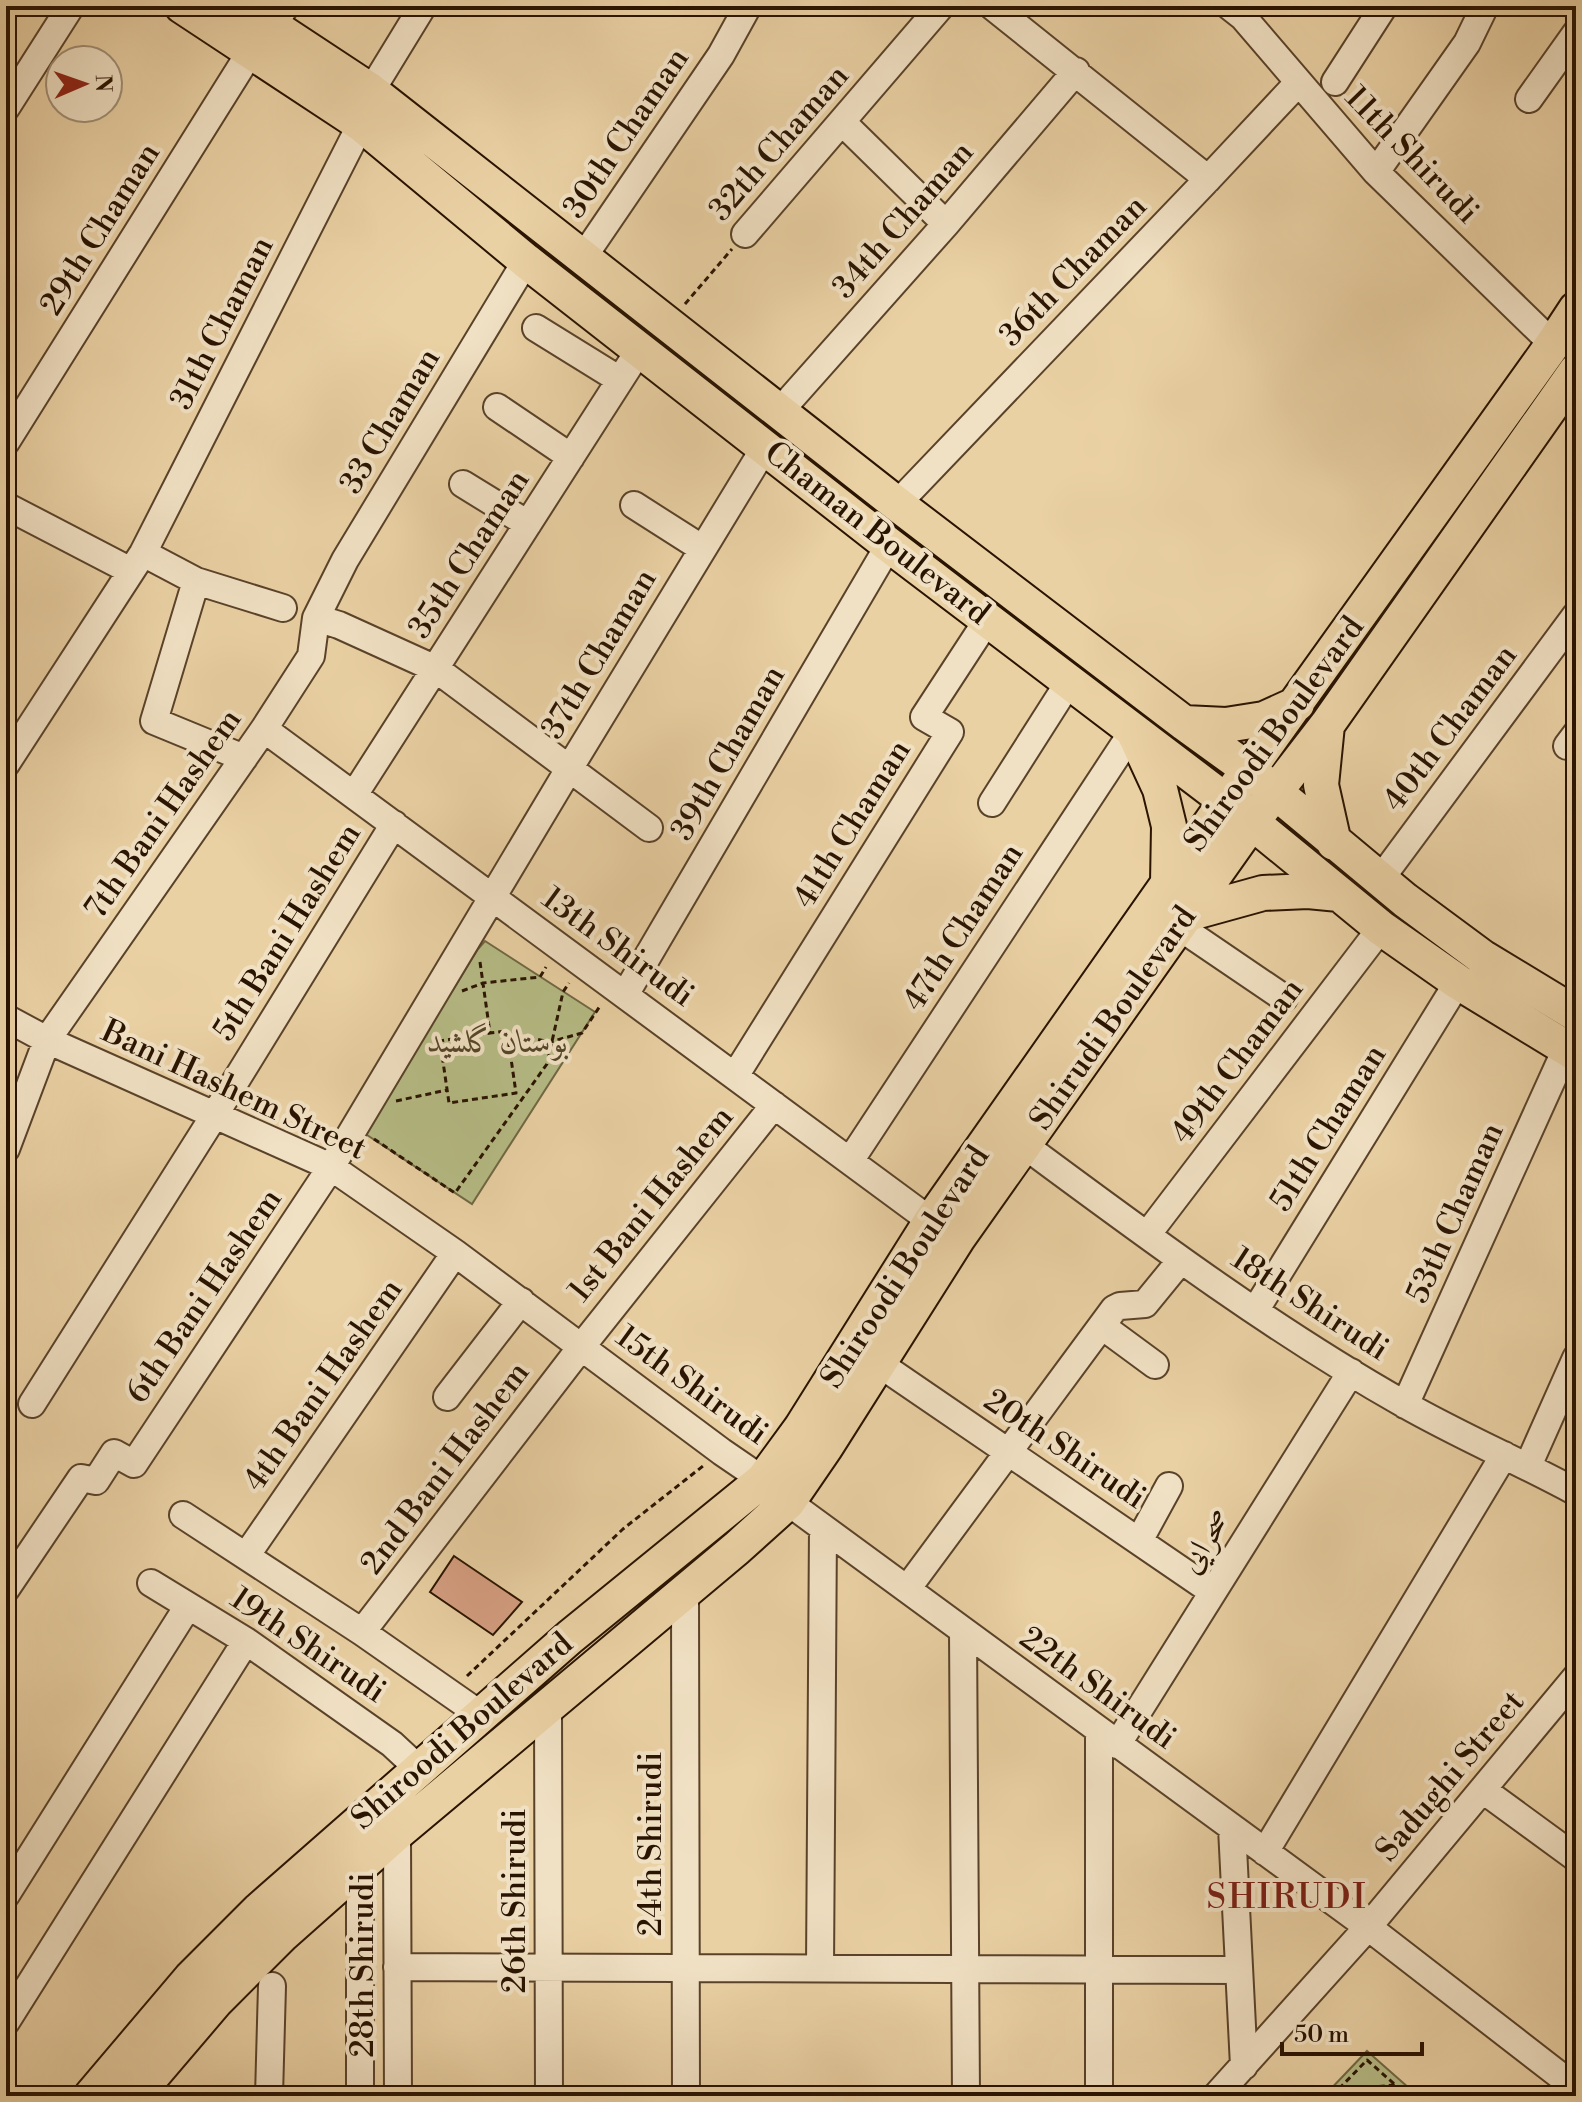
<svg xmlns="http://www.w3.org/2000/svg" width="1582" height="2102" font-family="'Libre Bodoni',Amiri,serif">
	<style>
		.green { fill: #b6bc86; stroke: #706844; stroke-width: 2 }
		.building { fill: #d69f82; stroke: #291301; stroke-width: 2 }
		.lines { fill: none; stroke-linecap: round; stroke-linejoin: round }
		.minor-casing { stroke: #59422a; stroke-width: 30 }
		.major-casing { stroke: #291301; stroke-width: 38 }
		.path { stroke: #291301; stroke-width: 3; stroke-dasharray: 6 4; stroke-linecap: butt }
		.minor { stroke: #f1e1c4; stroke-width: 26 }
		.major { stroke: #ead1a4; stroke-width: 34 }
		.labels { text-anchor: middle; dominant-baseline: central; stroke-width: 8; stroke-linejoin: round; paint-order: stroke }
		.street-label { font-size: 32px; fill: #291301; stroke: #f1e1c4 }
		.park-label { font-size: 32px; font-style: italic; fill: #534629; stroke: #f1e1c4 }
		.neighbourhood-label { font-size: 34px; letter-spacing: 2px; fill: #7a1f14; stroke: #f1e1c4 }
	</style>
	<rect width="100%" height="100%" fill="#ead1a4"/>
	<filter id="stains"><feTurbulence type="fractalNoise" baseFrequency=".0025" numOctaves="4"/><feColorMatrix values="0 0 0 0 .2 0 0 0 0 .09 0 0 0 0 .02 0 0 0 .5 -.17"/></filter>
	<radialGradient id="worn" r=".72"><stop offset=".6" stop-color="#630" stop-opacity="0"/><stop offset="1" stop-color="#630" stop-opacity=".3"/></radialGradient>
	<path class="green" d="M485,941l110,71 -123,192 -108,-71 114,-184z
		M1367,2051l51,45h-94z"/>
	<path class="building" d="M454,1556l68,46 -29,33 -63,-43z"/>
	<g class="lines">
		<g class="minor-casing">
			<path id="minor" d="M992,6l216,173
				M1229,6l14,11 133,155 177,172
				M271,26l15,-20
				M1335,82l49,-76
				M1529,99l47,-66
				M6,108l65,-102
				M842,122l104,102
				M1376,172l91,-129 18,-37
				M745,234l196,-228
				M584,256l137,-201 27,-49
				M536,328l84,52
				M497,407l74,50
				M779,412l167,-188 130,-153
				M6,442l245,-391
				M463,484l65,40
				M897,504l311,-325 90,-96
				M634,505l69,44
				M6,506l125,65
				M143,553l53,28 87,27
				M196,581l-42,140 90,37
				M316,618l23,7 97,44 213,159
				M264,729l667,492
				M1567,746l9,-12
				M6,764l137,-211 218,-429 10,-33 52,-85
				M354,795l286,-446
				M992,803l77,-121
				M1379,881l197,-266
				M1178,926l106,72
				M625,995l264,-450
				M6,1018l41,22 284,127 124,86 267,199 41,28
				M735,1076l215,-344 -26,-15 64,-98
				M1024,1145c123,91 246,183 380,259 56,32 115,57 172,88
				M6,1149l41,-109 217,-311 47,-73 5,-38 29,-58 181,-299
				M850,1161l283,-430
				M1147,1235l234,-307
				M1255,1311l203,-329
				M1102,1326l53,39
				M878,1363l335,229
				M447,1397l74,-96
				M32,1404l182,-288 180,-292
				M1405,1405l161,-356
				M1528,1466l48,-108
				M788,1502l580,425 208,161
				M183,1515l179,117 119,83
				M1139,1541l30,-55
				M246,1556l209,-303
				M151,1583l95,58 146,103 28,26
				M6,1589l75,-111 15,3 18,-28 20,11 197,-297 238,-398 196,-322
				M907,1589l207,-280 6,-3 25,-2 36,-44
				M685,1591l1,505
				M963,1631l3,465
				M362,1632l220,-286 192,-241
				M548,1706l1,390
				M1117,1745l234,-373
				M1483,1790l93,68
				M1232,1828l12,238
				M397,1833l1,263
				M1265,1852l239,-397
				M6,1895l182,-289
				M397,1967l842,3
				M820,1968l3,-440
				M6,2022l240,-381
				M269,2096l3,-110
				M360,2096v-231
				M1099,2096v-364
				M1216,2096l152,-169 208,-250"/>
		</g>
		<g class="major-casing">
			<path id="major" d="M182,6l179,118 165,137 363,284 337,256 155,127 77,54 118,72
				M242,6l129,85 526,413 287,219 65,47 156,130 77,57 94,57
				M1184,723l42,2 38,-6 33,-15
				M1327,725l-6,60 13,58
				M1135,735l25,54 9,37 -1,57
				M1187,914l76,-21 45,-2 31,3
				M91,2096l100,-118 68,-68 311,-273 193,-157 38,-52 130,-207 295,-420 327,-457 23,-35
				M135,2096l81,-95 66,-66 115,-102 340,-285 51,-46 37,-54 133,-210 294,-416 75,-97 249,-354"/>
		</g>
		<path class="path" d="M685,304l47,-55
			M480,962l10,71 17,-2 9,62 -67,10 -9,-62 50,-8
			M462,991l21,-8 57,-6 6,-10
			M509,1044l23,-6 18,4 32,-9 18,-27
			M396,1101l51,-11
			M374,1139l81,54 92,-129 16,-72 6,-9
			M467,1676l156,-147 80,-63
			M1339,2090l56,-5
			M1332,2096l35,-36 41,36"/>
		<use href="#minor" class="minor"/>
		<use href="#major" class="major"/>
	</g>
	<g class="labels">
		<g class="street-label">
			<text transform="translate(626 133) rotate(-56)">30th Chaman</text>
			<text transform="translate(779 143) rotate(-49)">32th Chaman</text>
			<text transform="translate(1412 155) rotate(46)">11th Shirudi</text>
			<text transform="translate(903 220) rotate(-49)">34th Chaman</text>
			<text transform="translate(100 229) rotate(-58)">29th Chaman</text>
			<text transform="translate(1073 271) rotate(-46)">36th Chaman</text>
			<text transform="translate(222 323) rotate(-63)">31th Chaman</text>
			<text transform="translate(390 421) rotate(-59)">33 Chaman</text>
			<text transform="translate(877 533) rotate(38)">Chaman Boulevard</text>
			<text transform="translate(469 554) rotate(-57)">35th Chaman</text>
			<text transform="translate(599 654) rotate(-59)">37th Chaman</text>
			<text transform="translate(1450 728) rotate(-53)">40th Chaman</text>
			<text transform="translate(1274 734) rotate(-54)">Shiroodi Boulevard</text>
			<text transform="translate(728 753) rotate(-60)">39th Chaman</text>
			<text transform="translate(163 814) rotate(-55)">7th Bani Hashem</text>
			<text transform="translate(852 824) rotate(-58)">41th Chaman</text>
			<text transform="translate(963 927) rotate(-57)">47th Chaman</text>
			<text transform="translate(287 932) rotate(-58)">5th Bani Hashem</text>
			<text transform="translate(618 947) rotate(36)">13th Shirudi</text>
			<text transform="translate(1113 1018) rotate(-55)">Shirudi Boulevard</text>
			<text transform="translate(1237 1061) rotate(-53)">49th Chaman</text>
			<text transform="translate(234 1090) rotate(25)">Bani Hashem Street</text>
			<text transform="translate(1328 1128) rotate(-58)">51th Chaman</text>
			<text transform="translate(651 1204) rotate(-51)">1st Bani Hashem</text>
			<text transform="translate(1455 1213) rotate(-66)">53th Chaman</text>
			<text transform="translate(905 1267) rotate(-57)">Shiroodi Boulevard</text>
			<text transform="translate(204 1296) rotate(-56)">6th Bani Hashem</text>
			<text transform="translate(1310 1304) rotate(33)">18th Shirudi</text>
			<text transform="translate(323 1385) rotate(-55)">4th Bani Hashem</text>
			<text transform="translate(692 1385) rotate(36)">15th Shirudi</text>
			<text transform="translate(1065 1449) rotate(34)">20th Shirudi</text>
			<text transform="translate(445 1468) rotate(-53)">2nd Bani Hashem</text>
			<text transform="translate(1205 1541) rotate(-58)">صحرایی</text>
			<text transform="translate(308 1645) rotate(34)">19th Shirudi</text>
			<text transform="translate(1098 1688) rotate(36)">22th Shirudi</text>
			<text transform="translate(462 1731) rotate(-41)">Shiroodi Boulevard</text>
			<text transform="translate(1450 1776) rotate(-50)">Sadughi Street</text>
			<text transform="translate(651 1844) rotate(-90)">24th Shirudi</text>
			<text transform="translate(515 1901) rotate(-90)">26th Shirudi</text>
			<text transform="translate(363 1965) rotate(-90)">28th Shirudi</text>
		</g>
		<g class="park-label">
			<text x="498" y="1042">بوستان گلشید</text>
		</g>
		<g class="neighbourhood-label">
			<text x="1287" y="1898">SHIRUDI</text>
		</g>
	</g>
	<rect width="1582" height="2102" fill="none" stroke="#ead1a4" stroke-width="32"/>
	<rect x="8" y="8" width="1566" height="2086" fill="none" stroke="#291301" stroke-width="4"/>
	<rect x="16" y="16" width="1550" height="2070" fill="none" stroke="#291301" stroke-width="2"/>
	<g transform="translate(84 84) rotate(88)"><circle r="38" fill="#f1e1c4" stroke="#a18f76" stroke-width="2"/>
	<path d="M0-6L14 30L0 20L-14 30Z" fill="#8f2418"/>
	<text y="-12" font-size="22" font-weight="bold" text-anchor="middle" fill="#291301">N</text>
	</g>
	<path d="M1282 2042v12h140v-12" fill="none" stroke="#291301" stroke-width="4"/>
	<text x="1294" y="2042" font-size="24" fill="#291301" stroke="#f1e1c4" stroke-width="6" paint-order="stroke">50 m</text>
	<rect width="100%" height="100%" filter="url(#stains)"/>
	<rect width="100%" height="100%" fill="url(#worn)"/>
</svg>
